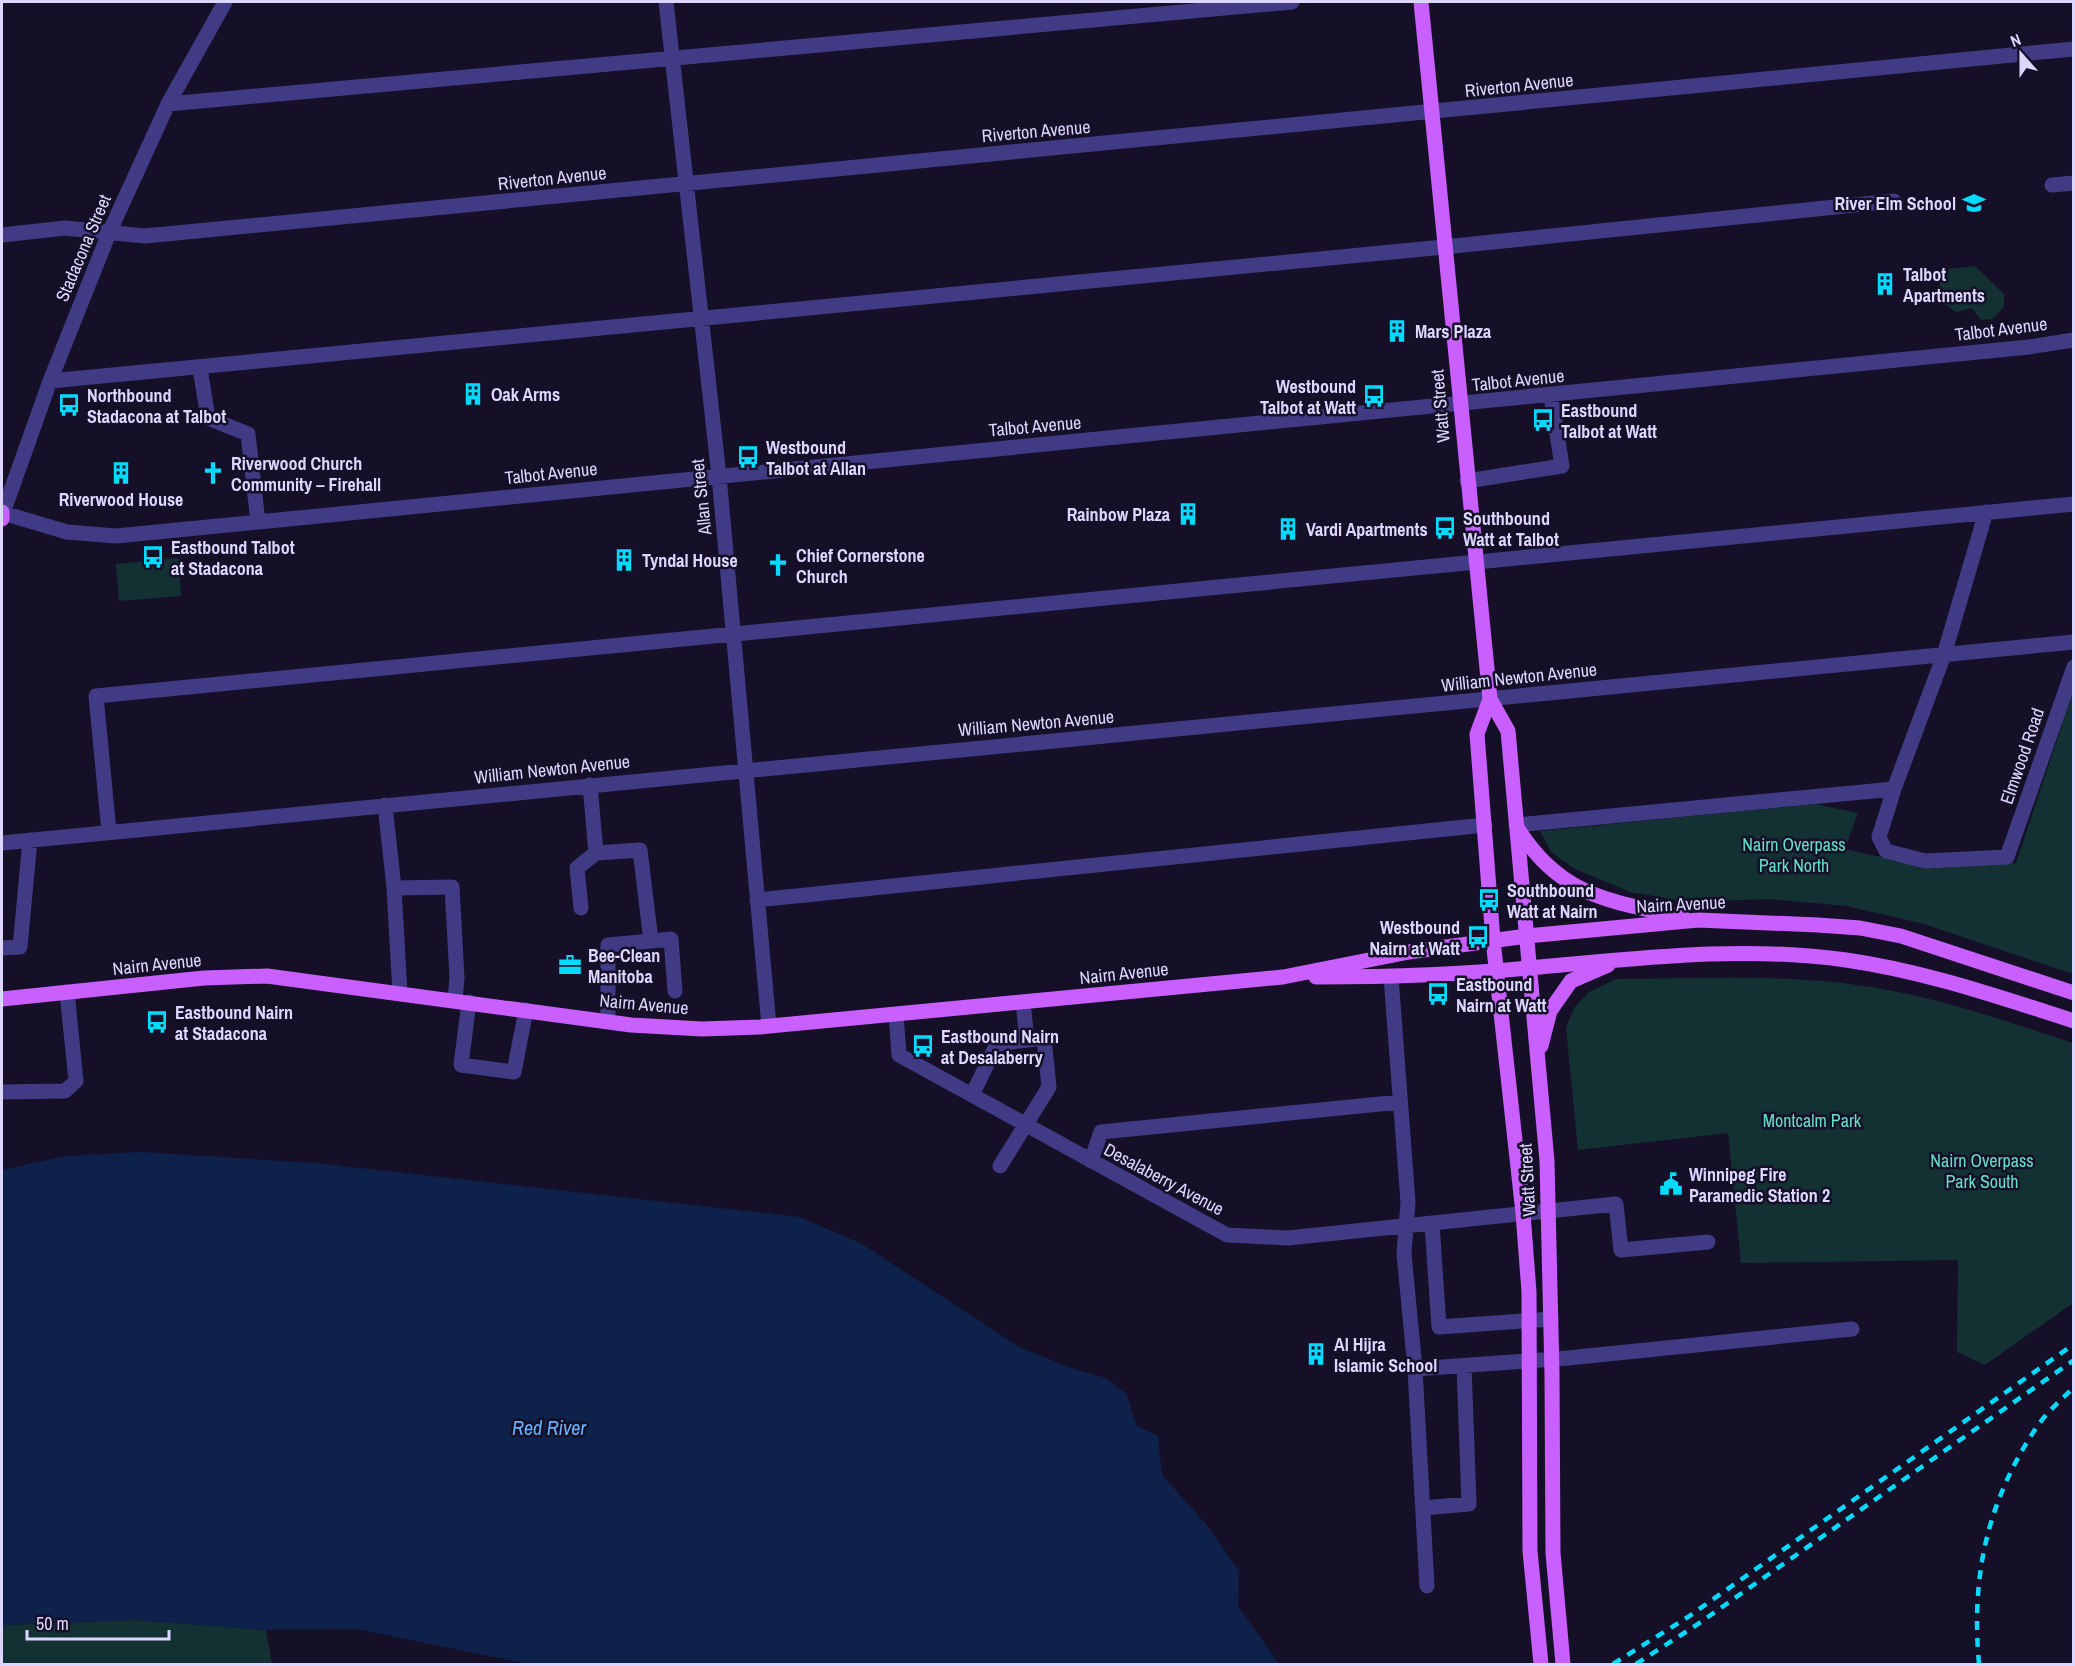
<svg xmlns="http://www.w3.org/2000/svg" width="2075" height="1666" font-family="'Archivo Narrow',sans-serif">
	<style>
		.green { fill: #133132 }
		.water { fill: #0d214a }
		.lines { fill: none; stroke-linecap: round; stroke-linejoin: round }
		.minor { stroke: #413b86; stroke-width: 15 }
		.major { stroke: #c95ffe; stroke-width: 15 }
		.rail { stroke: #04dafd; stroke-width: 4.5; stroke-dasharray: 9 8; stroke-linecap: butt }
		.labels { text-anchor: middle; dominant-baseline: central; stroke-width: 5; stroke-linejoin: round; paint-order: stroke }
		.street-label { font-size: 18px; fill: #ddd7ff; stroke: #151028 }
		.poi-label { font-size: 18px; font-weight: bold; fill: #ddd7ff; stroke: #151028; text-anchor: start }
		.park-label { font-size: 18px; fill: #62dfc5; stroke: #151028 }
		.water-label { font-size: 20px; font-style: italic; fill: #66b1fe; stroke: #151028 }
	</style>
	<rect width="100%" height="100%" fill="#151028"/>
	<path class="green" d="M1975,266l29,28v13l-11,12 -12,1 -9,-12 -16,4 -14,-10 -3,-25 10,-8z
		M178,558l3,38 -62,5 -3,-37z
		M2073,692v282l-149,-50 -77,-18 -79,-7 -79,3 -59,-10 -55,-23 -24,-17 -11,-21 275,-27 43,9 -13,36 76,17 95,-3z
		M1616,979c87,0 175,-6 260,9 68,11 132,34 197,55v260l-88,62 -28,-13 1,-92 -217,3 -13,-130 -150,17 -12,-122 8,-20 15,-16z
		M135,1620l131,10 6,34h-270v-39z"/>
	<path class="water" d="M141,1152l174,11 485,54 62,27 157,103 55,22 32,9 21,16 9,31 22,11 4,39 43,48 34,48 -1,35 41,58h-750l-172,-35 -91,1 -131,-10 -133,5v-455l64,-14z"/>
	<g class="lines">
		<path class="minor" d="M225,2l-57,102 -59,129 -59,148 -47,132 64,19 49,4 1913,-189 45,-7
			M666,2l53,474 50,550
			M168,104l1124,-102
			M2052,185l22,-2
			M2,235l63,-7 80,8 1929,-187
			M200,368l8,50 40,16 10,88
			M50,381l1394,-134 450,-46
			M1467,481l95,-15 -11,-70
			M1986,512l-42,143 -50,134 -15,48 7,14 39,10 82,-4 67,-190
			M590,785l6,68 44,-3 11,91 -43,4v76
			M385,805l9,83 6,105
			M1516,825l378,-36
			M109,832l-13,-136 1978,-192
			M2,843l2072,-201
			M394,888l58,-1 5,91 -2,22
			M757,900l728,-75
			M581,908l-4,-40 19,-15
			M651,941l20,-2 4,52
			M2,948l18,-1 10,-107
			M1391,977l17,225 -4,52 11,115 153,-11 284,-29
			M469,1002l-8,63 53,7 12,-62
			M896,1014l3,41 328,180 61,3 328,-34 5,46 87,-8
			M2,1092l63,-1 11,-10 -9,-89
			M972,1095l25,-51 30,-4
			M1091,1161l10,-29 299,-30
			M1000,1166l49,-79 -5,-49 -17,2 -4,-38
			M1432,1224l7,103 112,-8
			M1415,1369l12,217
			M1423,1508l46,-4 -5,-138"/>
		<path class="major" d="M1421,2l69,697 18,32 39,430 5,213 1,179 10,111
			M2,512v7
			M1490,699l-13,35 16,206 30,273 6,79 1,259 11,113
			M1518,829c43,68 92,72 165,88
			M1316,977c72,0 142,-2 213,-9 104,-9 212,-23 317,-8 78,11 153,37 228,61
			M2,999l202,-21 63,-2 364,49 71,4 58,-2 523,-50 126,-25 118,-16 171,-16 120,5 42,3 41,8 173,57
			M1541,1046l9,-35 21,-30 37,-16"/>
		<path class="rail" d="M1613,1664l75,-47 386,-273
			M1636,1664l59,-38 379,-266
			M1979,1664c-8,-88 8,-162 57,-236 10,-15 25,-28 38,-41"/>
	</g>
	<defs>
		<g id="school-bare" transform="scale(1.8)"><path d="M0-5L7-2L0 1L-7-2ZM-4 1L0 2.5L4 1V4Q0 6-4 4Z" fill="#04dafd" stroke="#151028" stroke-width="2.5" paint-order="stroke"/></g>
		<g id="building-bare" transform="scale(1.8)"><path d="M-4-6H4V6H1V3H-1V6H-4ZM-2.5-4.3h1.7v1.8h-1.7ZM.8-4.3h1.7v1.8H.8ZM-2.5-1h1.7V.8h-1.7ZM.8-1h1.7V.8H.8Z" fill="#04dafd" stroke="#151028" stroke-width="2.5" paint-order="stroke"/></g>
		<g id="bus-bare" transform="scale(1.8)"><path d="M-5-6H5V4H4V6H2V4H-2V6H-4V4H-5ZM-3.5-4V0h7V-4ZM-3.5 1.2v1.5H-2V1.2ZM2 1.2v1.5H3.5V1.2Z" fill="#04dafd" stroke="#151028" stroke-width="2.5" paint-order="stroke"/></g>
		<g id="church-bare" transform="scale(1.8)"><path d="M-1.2-6h2.4v3.5h3.3v2.4h-3.3V6h-2.4V-.1h-3.3v-2.4h3.3Z" fill="#04dafd" stroke="#151028" stroke-width="2.5" paint-order="stroke"/></g>
		<g id="office-bare" transform="scale(1.8)"><path d="M-6-3h4V-5.5h4V-3h4V5H-6ZM-1-4.5V-3h2v-1.5ZM-6 0V1H6V0Z" fill="#04dafd" stroke="#151028" stroke-width="2.5" paint-order="stroke"/></g>
		<g id="civic-bare" transform="scale(1.8)"><path d="M-.6-6.5H3V-4.5H.6V-3L4-1V1h2V6H-6V1h2V-1L-.6-3ZM-1.2 2.5V6h2.4V2.5Z" fill="#04dafd" stroke="#151028" stroke-width="2.5" paint-order="stroke"/></g>
	</defs>
	<g fill-rule="evenodd">
		<use href="#school-bare" x="1974" y="203"/>
		<use href="#building-bare" x="1885" y="284"/>
		<use href="#building-bare" x="1397" y="331"/>
		<use href="#building-bare" x="473" y="394"/>
		<use href="#bus-bare" x="1374" y="396"/>
		<use href="#bus-bare" x="69" y="405"/>
		<use href="#bus-bare" x="1543" y="420"/>
		<use href="#bus-bare" x="748" y="457"/>
		<use href="#building-bare" x="121" y="473"/>
		<use href="#church-bare" x="213" y="473"/>
		<use href="#building-bare" x="1188" y="514"/>
		<use href="#bus-bare" x="1445" y="528"/>
		<use href="#building-bare" x="1288" y="529"/>
		<use href="#bus-bare" x="153" y="557"/>
		<use href="#building-bare" x="624" y="560"/>
		<use href="#church-bare" x="778" y="565"/>
		<use href="#bus-bare" x="1489" y="900"/>
		<use href="#bus-bare" x="1478" y="937"/>
		<use href="#office-bare" x="570" y="965"/>
		<use href="#bus-bare" x="1438" y="994"/>
		<use href="#bus-bare" x="157" y="1022"/>
		<use href="#bus-bare" x="923" y="1046"/>
		<use href="#civic-bare" x="1671" y="1184"/>
		<use href="#building-bare" x="1316" y="1354"/>
	</g>
	<g class="labels">
		<g class="street-label">
			<text transform="translate(1519 85) rotate(-6)">Riverton Avenue</text>
			<text transform="translate(1036 131) rotate(-5)">Riverton Avenue</text>
			<text transform="translate(552 178) rotate(-6)">Riverton Avenue</text>
			<text transform="translate(83 248) rotate(-67)">Stadacona Street</text>
			<text transform="translate(2001 329) rotate(-7)">Talbot Avenue</text>
			<text transform="translate(1518 380) rotate(-6)">Talbot Avenue</text>
			<text transform="translate(1440 406) rotate(-95)">Watt Street</text>
			<text transform="translate(1035 426) rotate(-5)">Talbot Avenue</text>
			<text transform="translate(551 473) rotate(-6)">Talbot Avenue</text>
			<text transform="translate(701 497) rotate(-96)">Allan Street</text>
			<text transform="translate(1519 677) rotate(-6)">William Newton Avenue</text>
			<text transform="translate(1036 723) rotate(-5)">William Newton Avenue</text>
			<text transform="translate(2022 756) rotate(-71)">Elmwood Road</text>
			<text transform="translate(552 769) rotate(-6)">William Newton Avenue</text>
			<text transform="translate(1681 904) rotate(-3)">Nairn Avenue</text>
			<text transform="translate(157 964) rotate(-6)">Nairn Avenue</text>
			<text transform="translate(1124 973) rotate(-6)">Nairn Avenue</text>
			<text transform="translate(644 1004) rotate(5)">Nairn Avenue</text>
			<text transform="translate(1164 1179) rotate(28)">Desalaberry Avenue</text>
			<text transform="translate(1527 1180) rotate(-93)">Watt Street</text>
		</g>
		<g class="poi-label">
			<text x="1956" y="203" text-anchor="end">River Elm School</text>
			<text x="1903" y="274">Talbot<tspan x="1903" dy="21">Apartments</tspan></text>
			<text x="1415" y="331">Mars Plaza</text>
			<text x="1356" y="386" text-anchor="end">Westbound<tspan x="1356" dy="21">Talbot at Watt</tspan></text>
			<text x="491" y="394">Oak Arms</text>
			<text x="87" y="395">Northbound<tspan x="87" dy="21">Stadacona at Talbot</tspan></text>
			<text x="1561" y="410">Eastbound<tspan x="1561" dy="21">Talbot at Watt</tspan></text>
			<text x="766" y="447">Westbound<tspan x="766" dy="21">Talbot at Allan</tspan></text>
			<text x="231" y="463">Riverwood Church<tspan x="231" dy="21">Community – Firehall</tspan></text>
			<text x="121" y="499" text-anchor="middle">Riverwood House</text>
			<text x="1170" y="514" text-anchor="end">Rainbow Plaza</text>
			<text x="1463" y="518">Southbound<tspan x="1463" dy="21">Watt at Talbot</tspan></text>
			<text x="1306" y="529">Vardi Apartments</text>
			<text x="171" y="547">Eastbound Talbot<tspan x="171" dy="21">at Stadacona</tspan></text>
			<text x="796" y="555">Chief Cornerstone<tspan x="796" dy="21">Church</tspan></text>
			<text x="642" y="560">Tyndal House</text>
			<text x="1507" y="890">Southbound<tspan x="1507" dy="21">Watt at Nairn</tspan></text>
			<text x="1460" y="927" text-anchor="end">Westbound<tspan x="1460" dy="21">Nairn at Watt</tspan></text>
			<text x="588" y="955">Bee-Clean<tspan x="588" dy="21">Manitoba</tspan></text>
			<text x="1456" y="984">Eastbound<tspan x="1456" dy="21">Nairn at Watt</tspan></text>
			<text x="175" y="1012">Eastbound Nairn<tspan x="175" dy="21">at Stadacona</tspan></text>
			<text x="941" y="1036">Eastbound Nairn<tspan x="941" dy="21">at Desalaberry</tspan></text>
			<text x="1689" y="1174">Winnipeg Fire<tspan x="1689" dy="21">Paramedic Station 2</tspan></text>
			<text x="1334" y="1344">Al Hijra<tspan x="1334" dy="21">Islamic School</tspan></text>
		</g>
		<g class="park-label">
			<text x="1794" y="844">Nairn Overpass<tspan x="1794" dy="21">Park North</tspan></text>
			<text x="1812" y="1120">Montcalm Park</text>
			<text x="1982" y="1160">Nairn Overpass<tspan x="1982" dy="21">Park South</tspan></text>
		</g>
		<g class="water-label">
			<text x="549" y="1427">Red River</text>
		</g>
	</g>
	<rect width="2075" height="1666" fill="none" stroke="#ddd7ff" stroke-width="6"/>
	<g transform="translate(2021 54) rotate(339)" stroke="#151028" stroke-width="4.5" paint-order="stroke">
	<path d="M0-4.5L10 22L0 15L-10 22Z" fill="#ddd7ff"/>
	<text y="-9" font-size="16" font-weight="bold" text-anchor="middle" fill="#ddd7ff">N</text>
	</g>
	<path d="M27 1630v9h142v-9" fill="none" stroke="#ddd7ff" stroke-width="3"/>
	<text x="36" y="1630" font-size="18" fill="#ddd7ff" stroke="#151028" stroke-width="4.5" paint-order="stroke">50 m</text>
</svg>
